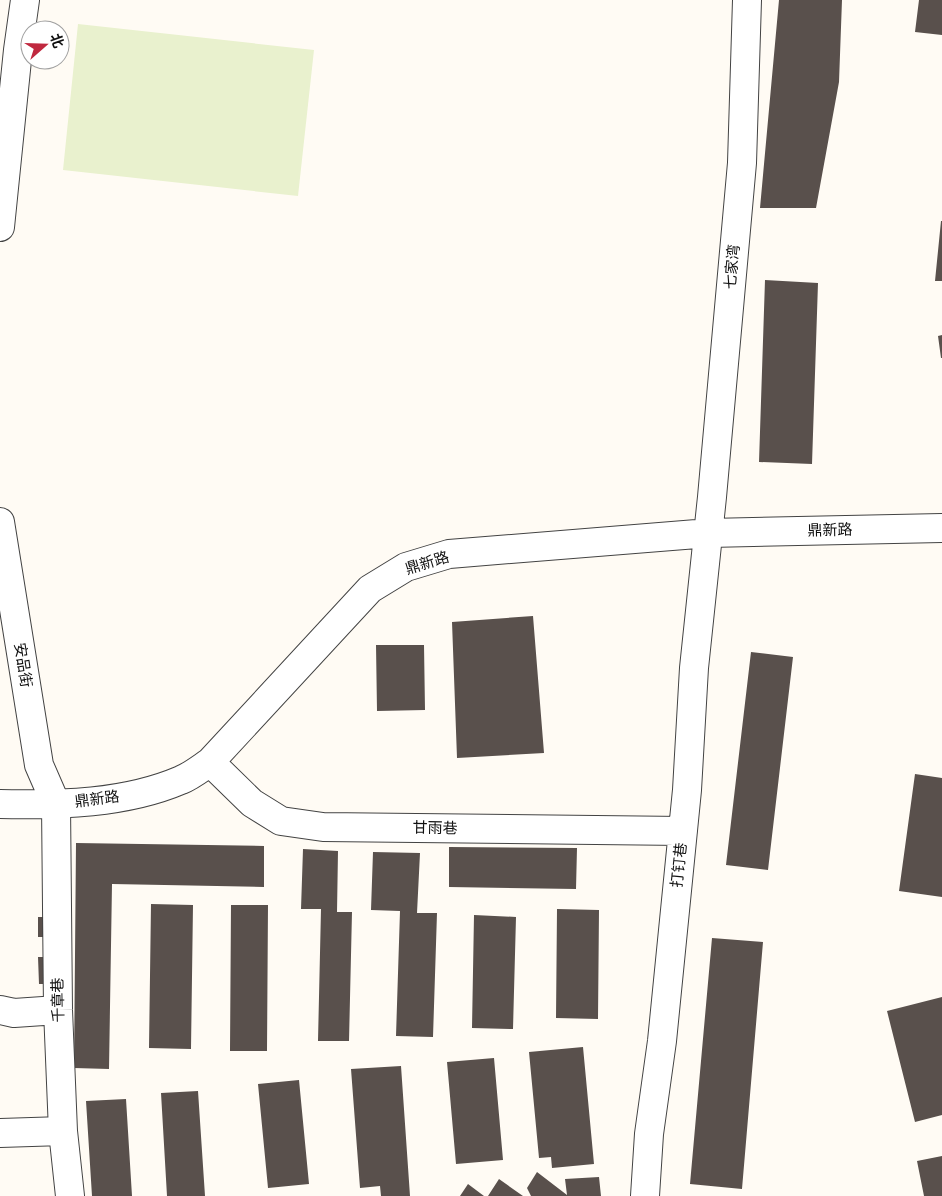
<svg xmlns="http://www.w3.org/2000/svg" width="942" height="1196" font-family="'Crimson Pro','Noto Sans SC',serif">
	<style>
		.pitch { fill: #e9f1ce }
		.building { fill: #59504c }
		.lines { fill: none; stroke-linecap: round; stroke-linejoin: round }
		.minor-casing { stroke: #434343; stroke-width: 30 }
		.minor { stroke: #fff; stroke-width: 28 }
		.labels { text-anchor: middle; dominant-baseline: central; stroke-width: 5; stroke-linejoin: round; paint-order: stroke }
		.street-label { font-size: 15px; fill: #101010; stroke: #fff }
	</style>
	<rect width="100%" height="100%" fill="#fffbf4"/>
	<path class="pitch" d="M78,24l236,26 -16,146 -235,-26z"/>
	<path class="building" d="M779,0h63l-3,82 -23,126h-56z
		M919,0h23v35l-27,-3z
		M941,221h1v60h-7z
		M765,280l53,3 -6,181 -53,-2z
		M942,335v23h-1l-3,-22z
		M533,616l11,137 -87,5 -5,-136z
		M376,645h48l1,65 -48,1z
		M751,652l42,5 -25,213 -42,-5z
		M915,774l27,4v119l-43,-6z
		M76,843l188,3v41l-152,-3 -3,185 -35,-1z
		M449,847l128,1 -1,41 -127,-2z
		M303,849l35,2 -1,61h15l-3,129h-31l3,-132h-20z
		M373,852l47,1 -3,60h20l-4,124 -37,-1 4,-125 -29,-1z
		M151,904l42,1 -2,144 -42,-1z
		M231,905h37l-1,146h-37z
		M557,909l42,1 -1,109 -42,-1z
		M474,915l42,2 -3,112 -41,-1z
		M38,917h14v20h-14z
		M712,938l51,4 -21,247 -52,-5z
		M38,957h15l1,27h-15z
		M942,997v118l-27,7 -28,-111z
		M583,1047l11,117 -42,4 -1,-11 -12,1 -10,-106z
		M494,1058l9,102 -47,4 -9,-102z
		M401,1066l9,130h-29l-1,-10 -20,2 -9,-119z
		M299,1080l10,104 -41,4 -10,-104z
		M198,1091l7,105h-38l-6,-103z
		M126,1099l6,97h-40l-6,-95z
		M942,1156v40h-18l-7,-35z
		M537,1172l30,23 -2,-16 34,-2 2,19h-70l-4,-8z
		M499,1179l24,17h-35z
		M468,1184l16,12h-24z"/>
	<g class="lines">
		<g class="minor-casing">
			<path id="minor" d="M0,227l18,-177 7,-50
				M0,522l39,243 17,39 2,206 5,121 7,65
				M210,762l42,41 29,18 42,6 360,4
				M0,804c60,1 125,0 181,-24 10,-4 20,-12 29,-18l160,-173 36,-22 43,-13 260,-21 233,-5
				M0,1010l14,3 44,-3
				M0,1133l63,-2
				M645,1196l4,-62 13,-93 25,-251 7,-122 18,-171 30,-334 5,-163"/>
		</g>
		<use href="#minor" class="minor"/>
	</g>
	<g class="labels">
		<g class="street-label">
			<text transform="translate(732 267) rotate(-85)">七家湾</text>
			<text transform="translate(830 530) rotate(-1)">鼎新路</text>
			<text transform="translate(427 563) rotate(-17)">鼎新路</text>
			<text transform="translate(23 665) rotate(81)">安品街</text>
			<text transform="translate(97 799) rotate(-7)">鼎新路</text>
			<text transform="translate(435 828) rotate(1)">甘雨巷</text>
			<text transform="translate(679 865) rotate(-84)">打钉巷</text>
			<text transform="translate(58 1000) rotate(-91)">千章巷</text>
		</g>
	</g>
	<g transform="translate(45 45) rotate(70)"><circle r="24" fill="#ffffff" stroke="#9f9f9f"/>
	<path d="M0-4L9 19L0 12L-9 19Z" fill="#c0283f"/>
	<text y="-8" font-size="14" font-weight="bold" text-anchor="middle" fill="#101010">北</text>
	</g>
</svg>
